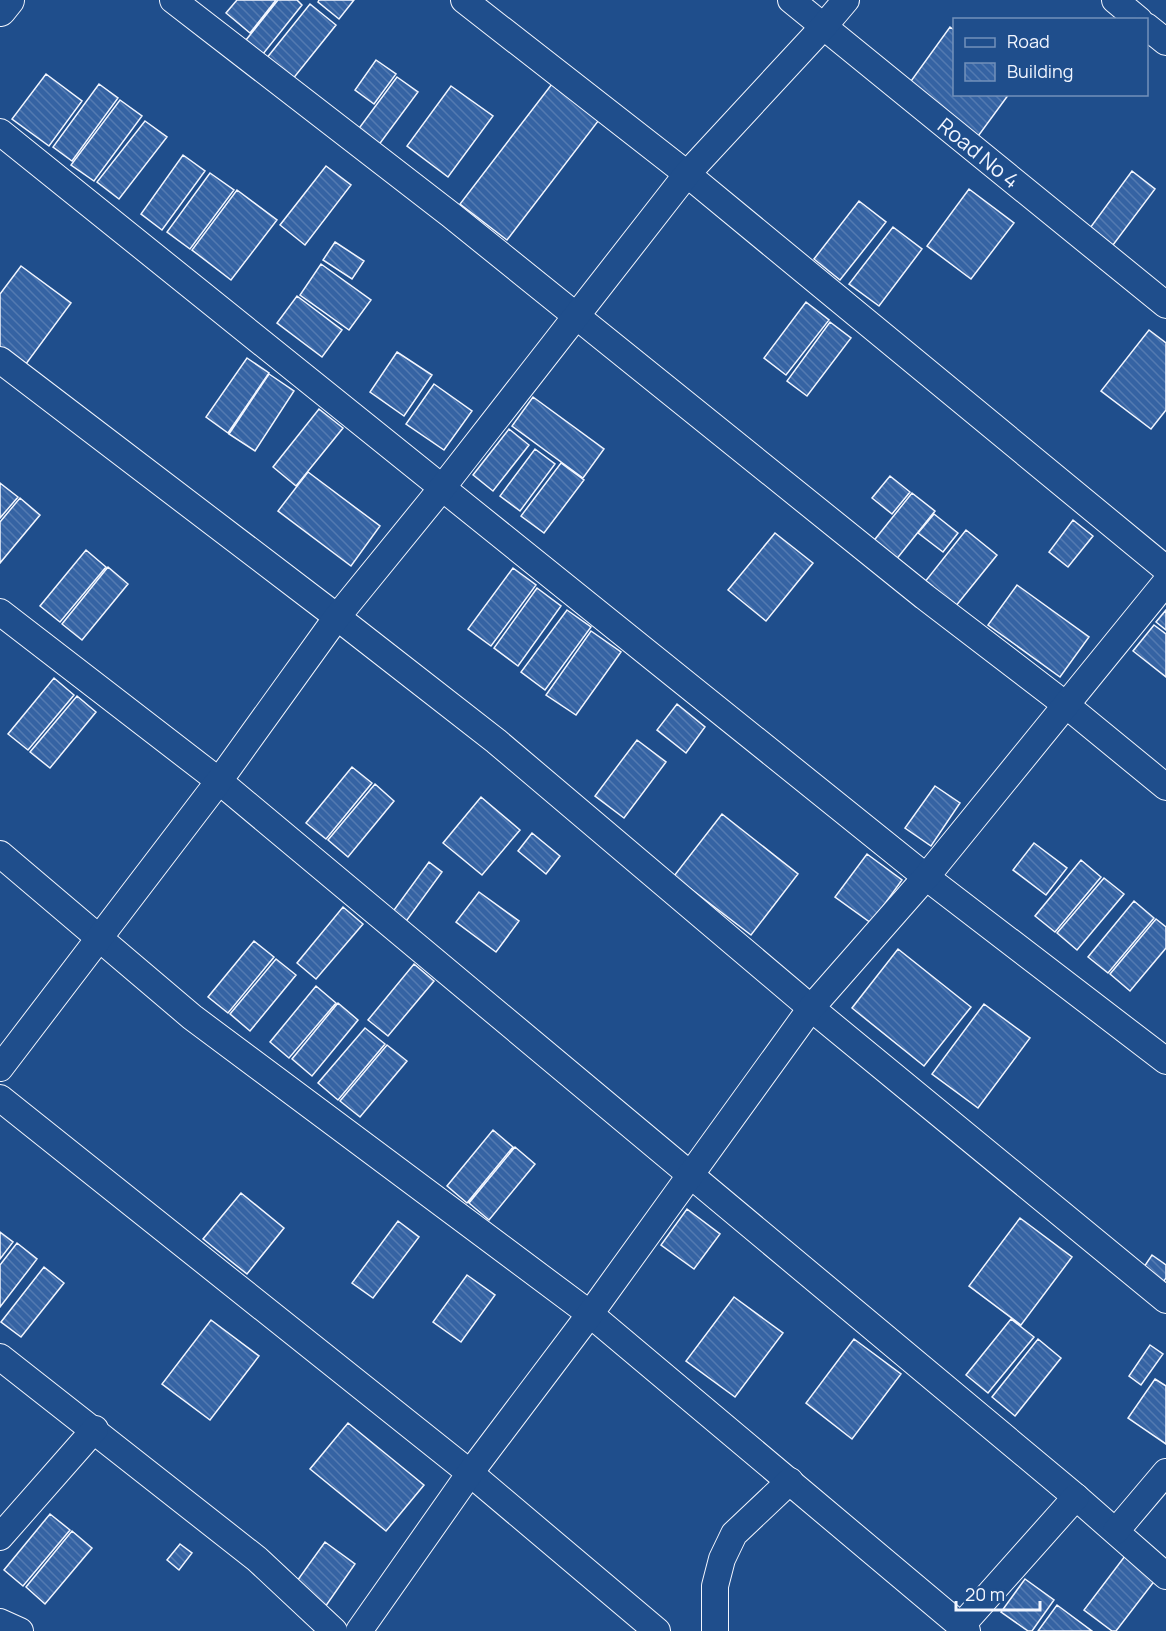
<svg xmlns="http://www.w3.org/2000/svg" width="1166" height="1631" font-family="Manrope,sans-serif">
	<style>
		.building { fill: url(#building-back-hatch); stroke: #f2f6ff; stroke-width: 1.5 }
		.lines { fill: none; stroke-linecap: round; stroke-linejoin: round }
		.minor-casing { stroke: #f2f6ff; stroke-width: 28 }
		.tertiary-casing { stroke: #f2f6ff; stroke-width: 34 }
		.minor { stroke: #1f4e8c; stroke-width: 26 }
		.tertiary { stroke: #1f4e8c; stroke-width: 32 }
		.labels { text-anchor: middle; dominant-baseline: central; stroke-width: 4.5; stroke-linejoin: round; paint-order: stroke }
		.street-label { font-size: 21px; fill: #f2f6ff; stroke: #1f4e8c }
	</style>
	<defs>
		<pattern id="building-back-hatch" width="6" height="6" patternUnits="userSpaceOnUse" patternTransform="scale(1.5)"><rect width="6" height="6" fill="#3563a3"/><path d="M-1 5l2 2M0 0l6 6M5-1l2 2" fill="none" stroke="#537ab1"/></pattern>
	</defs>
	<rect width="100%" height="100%" fill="#1f4e8c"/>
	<path class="building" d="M237,0h39l-26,33 -24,-20z
		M278,0h19l5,5 -39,49 -17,-14z
		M319,0h35l-15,19 -21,-17z
		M310,4l26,21 -44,55 -26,-21z
		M950,27l4,3v64h55l-33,45 -70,-51z
		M376,60l20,14 -22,30 -19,-14z
		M46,74l36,27 -33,45 -37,-27z
		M397,77l21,15 -40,54 -21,-15z
		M555,80l47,36 -95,124 -47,-36z
		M99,84l19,14 -46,63 -19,-14z
		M451,86l42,30 -45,61 -41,-31z
		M120,100l22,16 -48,65 -23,-16z
		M145,121l22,16 -48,62 -22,-17z
		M183,155l22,16 -43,59 -21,-16z
		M326,166l25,19 -46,60 -25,-20z
		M1132,171l23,18 -42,56 -23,-17z
		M210,173l24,17 -44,59 -23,-17z
		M969,189l45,34 -43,56 -44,-33z
		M237,190l40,30 -46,60 -39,-30z
		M859,201l27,21 -46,58 -26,-21z
		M893,227l29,22 -43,57 -30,-22z
		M335,242l29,19 -12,18 -29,-19z
		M321,264l50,36 -22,30 -49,-35z
		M21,266l50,37 -51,69 -20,-14v-64z
		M297,296l45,34 -20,27 -45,-34z
		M806,302l23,18 -43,55 -22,-17z
		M830,322l21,16 -44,58 -20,-15z
		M1149,330l17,13v67l-15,19 -50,-38z
		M397,352l35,23 -28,41 -34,-24z
		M247,358l22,15 -41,60 -22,-16z
		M269,374l25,17 -39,60 -26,-17z
		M434,384l38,27 -28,39 -38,-26z
		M533,397l71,52 -21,29 -71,-52z
		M319,409l24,19 -47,58 -23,-19z
		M509,429l20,16 -36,46 -20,-16z
		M535,449l20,15 -35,47 -20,-15z
		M561,463l23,17 -40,53 -23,-17z
		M308,472l72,54 -29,40 -73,-55z
		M890,476l20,16 -18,22 -20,-16z
		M0,483l18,14 -18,21z
		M912,493l23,18 -44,55 -23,-18z
		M20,498l20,17 -40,48v-41z
		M934,514l24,19 -15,19 -25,-19z
		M1073,520l20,16 -25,31 -19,-15z
		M966,530l31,25 -46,57 -31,-24z
		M775,533l38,30 -47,58 -38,-31z
		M86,550l20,17 -46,55 -20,-16z
		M108,567l20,17 -46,56 -20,-16z
		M513,568l23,17 -45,61 -23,-17z
		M1017,585l72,52 -29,40 -72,-52z
		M537,588l24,18 -43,60 -24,-18z
		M567,610l24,17 -46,63 -24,-18z
		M1166,610v20l-10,-8z
		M1154,625l12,9v43l-33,-26z
		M591,631l30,21 -45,63 -30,-20z
		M54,678l20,17 -46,55 -20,-16z
		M77,696l19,16 -46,56 -20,-16z
		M677,704l28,23 -19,26 -29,-23z
		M637,740l29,22 -42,56 -29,-22z
		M352,767l20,16 -46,56 -20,-16z
		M375,784l19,17 -46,56 -20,-17z
		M935,786l25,17 -29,43 -26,-18z
		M481,797l39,33 -38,45 -39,-32z
		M722,814l76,60 -47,61 -77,-59z
		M532,833l28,23 -14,18 -28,-23z
		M1034,843l33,25 -21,27 -33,-25z
		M867,854l35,26 -31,43 -36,-26z
		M1081,860l20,17 -46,55 -20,-16z
		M429,862l13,10 -43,59 -13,-10z
		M1104,878l20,16 -47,56 -20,-17z
		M479,892l40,29 -23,31 -40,-30z
		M1134,901l20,17 -46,55 -20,-16z
		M343,907l20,17 -47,55 -19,-16z
		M1156,919l10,8v21l-36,43 -20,-17z
		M254,941l20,16 -46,56 -20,-16z
		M898,949l73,58 -47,59 -72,-58z
		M276,959l20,16 -46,56 -20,-17z
		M414,964l20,17 -46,55 -20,-16z
		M316,986l20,17 -47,55 -19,-16z
		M338,1003l20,17 -46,56 -20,-17z
		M984,1004l46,34 -52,70 -46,-34z
		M365,1028l20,16 -47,56 -20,-17z
		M387,1045l20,16 -47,56 -20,-16z
		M493,1130l20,17 -46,56 -20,-17z
		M515,1147l20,17 -46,56 -20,-17z
		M241,1193l43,35 -37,46 -44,-35z
		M687,1209l33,25 -26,35 -33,-24z
		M1020,1218l52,39 -51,68 -52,-39z
		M398,1221l21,16 -46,61 -21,-15z
		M0,1232l13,10 -13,17z
		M17,1243l20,16 -37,48v-42z
		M1152,1255l14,10v13l-6,9 -20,-14z
		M44,1267l20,16 -43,54 -20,-15z
		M467,1275l28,20 -34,47 -28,-20z
		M734,1297l49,36 -48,64 -49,-36z
		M1011,1319l23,18 -46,56 -22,-18z
		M211,1320l48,36 -49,64 -48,-36z
		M854,1339l47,35 -49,65 -46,-36z
		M1038,1339l23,19 -46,58 -23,-19z
		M1150,1345l13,9 -22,31 -12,-9z
		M1155,1379l11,7v58l-38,-26z
		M348,1423l76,62 -38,46 -76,-62z
		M50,1514l20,16 -47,56 -19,-16z
		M72,1531l20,17 -47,56 -19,-17z
		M325,1542l30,22 -32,46 -31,-22z
		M180,1544l12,9 -13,17 -12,-10z
		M1125,1556l31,23 -40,52h-4l-28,-21z
		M1025,1579l29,21 -22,31h-4l-27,-19z
		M1057,1605l35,26h-54z"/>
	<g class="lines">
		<g class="minor-casing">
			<g id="minor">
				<path d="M173,0l278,215 474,382 141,108 100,82"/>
				<path d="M464,0l223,174 479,395"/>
				<path id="s1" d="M791,0l375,305"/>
				<path d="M1115,0l24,20"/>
				<path d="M1146,26l20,16"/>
				<path d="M0,132l926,745 240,184"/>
				<path d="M0,360l337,257 159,124 315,267 355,292"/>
				<path d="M0,612l219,169 857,716 90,79"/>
				<path d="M0,854l192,163 398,297 377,317"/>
				<path d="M0,1068l219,-287 118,-164 105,-129 245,-314 137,-148 22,-26"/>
				<path d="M0,1098l470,375 187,158"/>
				<path d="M0,1357l257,202 77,72"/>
				<path d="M1116,1531l50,-59"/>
				<path d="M0,1537l95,-108"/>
				<path d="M0,1622l20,9"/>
				<path d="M962,1625l114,-128"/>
				<path d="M359,1631l111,-158 120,-159 221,-306 115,-131 240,-295"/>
				<path d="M715,1631v-45l7,-27 12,-25 56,-53"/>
			</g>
		</g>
		<g class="tertiary-casing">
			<path id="tertiary" d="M0,10l8,-10"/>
		</g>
		<use href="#minor" class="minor"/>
		<use href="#tertiary" class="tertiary"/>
	</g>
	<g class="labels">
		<g class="street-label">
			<text stroke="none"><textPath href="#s1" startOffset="242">Road No 4</textPath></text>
		</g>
	</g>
	<rect x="953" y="18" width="195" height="78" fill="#1f4e8c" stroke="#7391ba" stroke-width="1.5"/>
	<rect x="965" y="38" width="30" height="9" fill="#1f4e8c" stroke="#7391ba" stroke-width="1.5"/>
	<text x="1007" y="48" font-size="18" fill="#f2f6ff">Road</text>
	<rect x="965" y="63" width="30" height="18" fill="url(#building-back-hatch)" stroke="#7391ba" stroke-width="1.5"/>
	<text x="1007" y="78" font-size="18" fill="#f2f6ff">Building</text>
	<path d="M956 1601v9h84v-9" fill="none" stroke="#f2f6ff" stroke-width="3"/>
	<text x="965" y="1601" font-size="18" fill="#f2f6ff" stroke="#1f4e8c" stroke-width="4.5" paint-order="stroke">20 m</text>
</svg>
